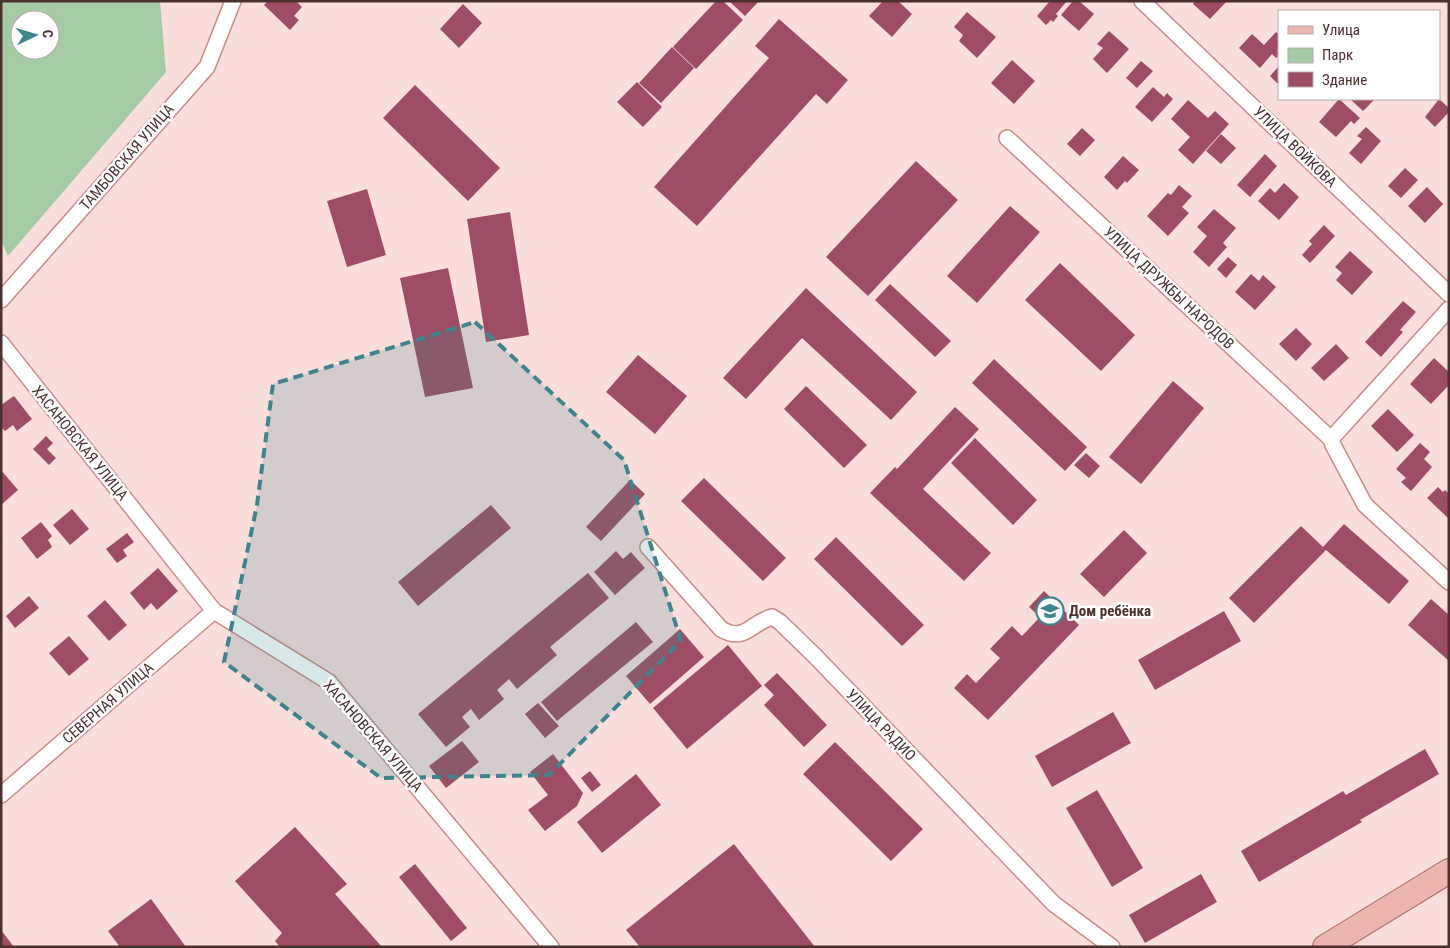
<svg xmlns="http://www.w3.org/2000/svg" width="1450" height="948" font-family="'Roboto Condensed',sans-serif">
	<style>
		.green { fill: #a4cba3; fill-rule: evenodd }
		.building { fill: #9f4d64 }
		.lines { fill: none; stroke-linecap: round; stroke-linejoin: round }
		.minor-casing { stroke: #ca8c87; stroke-width: 18 }
		.primary-casing { stroke: #ac6661; stroke-width: 26 }
		.minor { stroke: #fff; stroke-width: 15 }
		.primary { stroke: #ecb5b0; stroke-width: 24 }
		.marked { fill: #3e858d; fill-opacity: 0.2; stroke: #3e858d; stroke-width: 4; stroke-dasharray: 10 6; stroke-linejoin: round }
		.labels { text-anchor: middle; dominant-baseline: central; stroke-width: 5; stroke-linejoin: round; paint-order: stroke }
		.street-label { font-size: 15px; fill: #4b312e; stroke: #fff }
		.poi-label { font-size: 15px; font-weight: bold; fill: #4b312e; stroke: #fff; text-anchor: start }
	</style>
	<rect width="100%" height="100%" fill="#fadedc"/>
	<path class="green" d="M1,1h159l6,71 -158,184 -7,-16zM20,20h30v30h-30z"/>
	<path class="building" d="M268,1h28l6,6 -8,9 5,4 -9,10 -26,-25z
		M716,1h7l20,19 -47,49 -23,-22z
		M729,1h30l-14,15z
		M883,1h15l14,13 -20,23 -23,-21z
		M1050,1h17l-11,13 2,2 -5,6 -2,-2 -5,5 -9,-9z
		M1073,1h6l15,13 -15,17 -18,-16z
		M1195,1h32l-17,18 -17,-15z
		M463,4l19,19 -23,25 -19,-19z
		M967,12l29,25 -19,21 -18,-17 4,-6 -9,-8z
		M779,19l69,61 -21,24 -11,-10 -119,132 -43,-39 115,-129 -14,-12z
		M1109,31l20,18 -22,24 -14,-14 10,-11 -6,-4z
		M1276,32l3,2v21l-3,3 -4,-4 -12,14 -21,-20 13,-14 12,11z
		M672,47l22,21 -33,35 -22,-20z
		M1012,60l23,21 -21,23 -23,-21z
		M1141,61l12,10 -16,17 -11,-10z
		M1279,66v19l-9,-9z
		M637,82l25,25 -19,20 -26,-25z
		M415,85l85,83 -32,33 -85,-83z
		M1153,87l11,10 3,-4 6,6 -21,23 -17,-15z
		M1339,99l21,19 -6,6 -3,-3 -15,16 -17,-15z
		M1350,99h25l-12,12z
		M1439,99l10,9v4l-14,15 -10,-10z
		M1188,100l20,18 7,-7 14,13 -36,40 -15,-14 12,-13 -19,-18z
		M1366,127l15,14 -20,23 -12,-11 13,-14 -5,-3z
		M1082,128l13,12 -15,16 -13,-12z
		M1221,134l15,14 -15,16 -15,-13z
		M1265,154l12,12 -27,31 -13,-12z
		M1123,156l16,14 -12,13 -2,-2 -8,9 -13,-13z
		M916,161l42,39 -90,96 -42,-39z
		M1405,168l13,12 -17,18 -13,-12z
		M1284,183l15,14 -20,23 -21,-19 12,-13 5,5z
		M1179,185l13,11 -10,11 7,6 -21,23 -21,-20 21,-23 3,2z
		M1427,187l16,17 -18,19 -17,-17z
		M367,189l19,66 -39,12 -20,-66z
		M1010,206l30,26 -63,71 -30,-27z
		M1214,209l22,19 -13,15 4,4 -18,20 -16,-15 14,-16 -10,-9z
		M510,212l19,123 -43,7 -19,-123z
		M1324,225l11,11 -25,27 -8,-8 10,-11 -3,-3z
		M1350,251l23,21 -21,23 -16,-15 6,-7 -7,-6z
		M1228,257l9,8 -11,13 -9,-9z
		M1060,263l75,72 -34,36 -76,-71z
		M448,268l25,120 -48,9 -25,-119z
		M1251,274l8,7 4,-6 13,12 -21,23 -20,-18z
		M890,284l61,57 -16,16 -60,-57z
		M806,288l111,104 -26,28 -89,-82 -56,61 -23,-21z
		M1403,301l13,11 -16,18 3,2 -22,25 -16,-15z
		M1296,328l16,16 -16,17 -17,-17z
		M1336,344l13,14 -25,23 -13,-13z
		M638,355l49,41 -32,38 -49,-42z
		M1434,358l15,14v13l-18,19 -21,-20z
		M994,359l93,88 -22,24 -93,-88z
		M1173,381l31,27 -63,76 -32,-27z
		M806,386l61,59 -23,23 -60,-59z
		M14,396l18,23 -15,12 -4,-6 -8,6 -4,-4v-22z
		M955,407l24,22 -56,60 68,64 -27,28 -94,-88 25,-26 2,2z
		M1388,409l26,26 -17,17 -26,-26z
		M46,436l7,7 -6,6 9,9 -7,7 -16,-16z
		M975,438l62,62 -24,25 -62,-62z
		M1420,443l10,9 -6,7 8,8 -21,24 -10,-9 5,-4 -10,-9z
		M1086,453l14,13 -11,12 -15,-13z
		M1,470l17,20 -17,15z
		M704,478l82,80 -23,23 -82,-80z
		M630,480l15,14 -44,47 -15,-14z
		M1438,487l5,5 2,-2 4,4v25l-22,-21z
		M491,505l20,23 -93,78 -20,-24z
		M72,509l17,20 -19,16 -17,-20z
		M41,522l11,14 -4,4 4,7 -15,12 -16,-21z
		M1344,524l65,57 -20,23 -63,-54 -72,73 -25,-25 72,-72 22,21z
		M1124,530l23,23 -43,44 -24,-23z
		M127,533l7,9 -11,8 4,6 -10,7 -11,-14z
		M836,537l88,88 -22,21 -88,-87z
		M616,551l7,8 8,-7 14,16 -30,27 -21,-23z
		M158,568l20,23 -21,19 -6,-7 -7,7 -14,-17z
		M588,573l21,25 -59,49 7,8 -40,34 -8,-10 -12,11 7,9 -25,21 -8,-11 -9,8 8,10 -24,20 -28,-33z
		M1044,591l35,34 -91,95 -34,-32 13,-14 9,9 24,-25 -10,-9 22,-23 10,10 18,-19 -11,-10z
		M29,596l10,12 -24,20 -9,-12z
		M1431,599l18,16v46l-41,-36z
		M105,600l22,25 -18,16 -22,-25z
		M1224,611l17,30 -86,49 -17,-30z
		M636,622l17,20 -96,79 -16,-19z
		M680,629l24,28 -54,47 -24,-28z
		M69,636l20,23 -20,17 -20,-23z
		M728,645l34,41 -75,63 -34,-41z
		M777,673l50,52 -23,22 -40,-42 10,-10 -10,-10z
		M538,703l21,23 -14,12 -20,-24z
		M1113,712l18,31 -79,44 -17,-31z
		M462,741l17,21 -33,26 -17,-22z
		M835,742l88,87 -32,32 -88,-87z
		M1425,749l14,25 -79,46 2,2 -103,60 -18,-31 102,-60 3,4z
		M553,754l30,39 -6,13 -32,25 -17,-21 20,-15 -18,-23z
		M590,771l11,14 -9,7 -11,-14z
		M636,774l25,31 -59,48 -25,-31z
		M1097,790l46,78 -31,19 -46,-79z
		M295,827l52,57 -12,10 47,53h-102l-5,-6 7,-8 -47,-52z
		M734,844l81,103h-175l-14,-17z
		M415,864l52,64 -16,13 -52,-64z
		M1201,874l16,28 -72,41 -16,-28z
		M151,899l35,48h-66l-12,-16z
		M1,930l13,17h-13z"/>
	<g class="lines">
		<g class="minor-casing">
			<path id="minor" d="M1142,1l307,293
				M1007,138l324,301
				M1,300l206,-233 26,-66
				M1449,309l-118,130 2,6 32,60 84,77
				M1,343l213,268 115,71 222,265
				M648,547l73,82c24,14 29,-6 51,-12l8,5 35,34 239,248 58,43
				M1,795l213,-184"/>
		</g>
		<g class="primary-casing">
			<path id="primary" d="M1325,947l124,-76"/>
		</g>
		<use href="#minor" class="minor"/>
		<use href="#primary" class="primary"/>
	</g>
	<path class="marked" d="M475,322l149,138 57,181 -132,134 -168,3 -157,-116 33,-157 16,-121z"/>
	<defs>
		<g id="school-ring" transform="scale(1.4375)"><circle r="9.5" fill="#fff" stroke="#3e858d" stroke-width="1.5"/><path d="M0-5L7-2L0 1L-7-2ZM-4 1L0 2.5L4 1V4Q0 6-4 4Z" fill="#3e858d"/></g>
	</defs>
	<g fill-rule="evenodd">
		<use href="#school-ring" x="1050" y="611"/>
	</g>
	<g class="labels">
		<g class="street-label">
			<text transform="translate(1295 147) rotate(44)">УЛИЦА ВОЙКОВА</text>
			<text transform="translate(127 157) rotate(-49)">ТАМБОВСКАЯ УЛИЦА</text>
			<text transform="translate(1169 288) rotate(43)">УЛИЦА ДРУЖБЫ НАРОДОВ</text>
			<text transform="translate(80 443) rotate(51)">ХАСАНОВСКАЯ УЛИЦА</text>
			<text transform="translate(108 703) rotate(-41)">СЕВЕРНАЯ УЛИЦА</text>
			<text transform="translate(881 725) rotate(46)">УЛИЦА РАДИО</text>
			<text transform="translate(373 736) rotate(49)">ХАСАНОВСКАЯ УЛИЦА</text>
		</g>
		<g class="poi-label">
			<text x="1069" y="611">Дом ребёнка</text>
		</g>
	</g>
	<rect width="1450" height="948" fill="none" stroke="#4b312e" stroke-width="5"/>
	<rect x="1278" y="10" width="162" height="90" fill="#ffffff" stroke="#b7adab"/>
	<rect x="1288" y="26" width="25" height="8" fill="#ecb5b0" stroke="#b7adab"/>
	<text x="1322" y="35" font-size="15" fill="#4b312e">Улица</text>
	<rect x="1288" y="48" width="25" height="15" fill="#a4cba3" stroke="#b7adab"/>
	<text x="1322" y="60" font-size="15" fill="#4b312e">Парк</text>
	<rect x="1288" y="72" width="25" height="15" fill="#9f4d64" stroke="#b7adab"/>
	<text x="1322" y="85" font-size="15" fill="#4b312e">Здание</text>
	<g transform="translate(35 35) rotate(85)"><circle r="24" fill="#ffffff" stroke="#b7adab"/>
	<path d="M0-4L9 19L0 12L-9 19Z" fill="#3e858d"/>
	<text y="-8" font-size="14" font-weight="bold" text-anchor="middle" fill="#4b312e">С</text>
	</g>
</svg>
